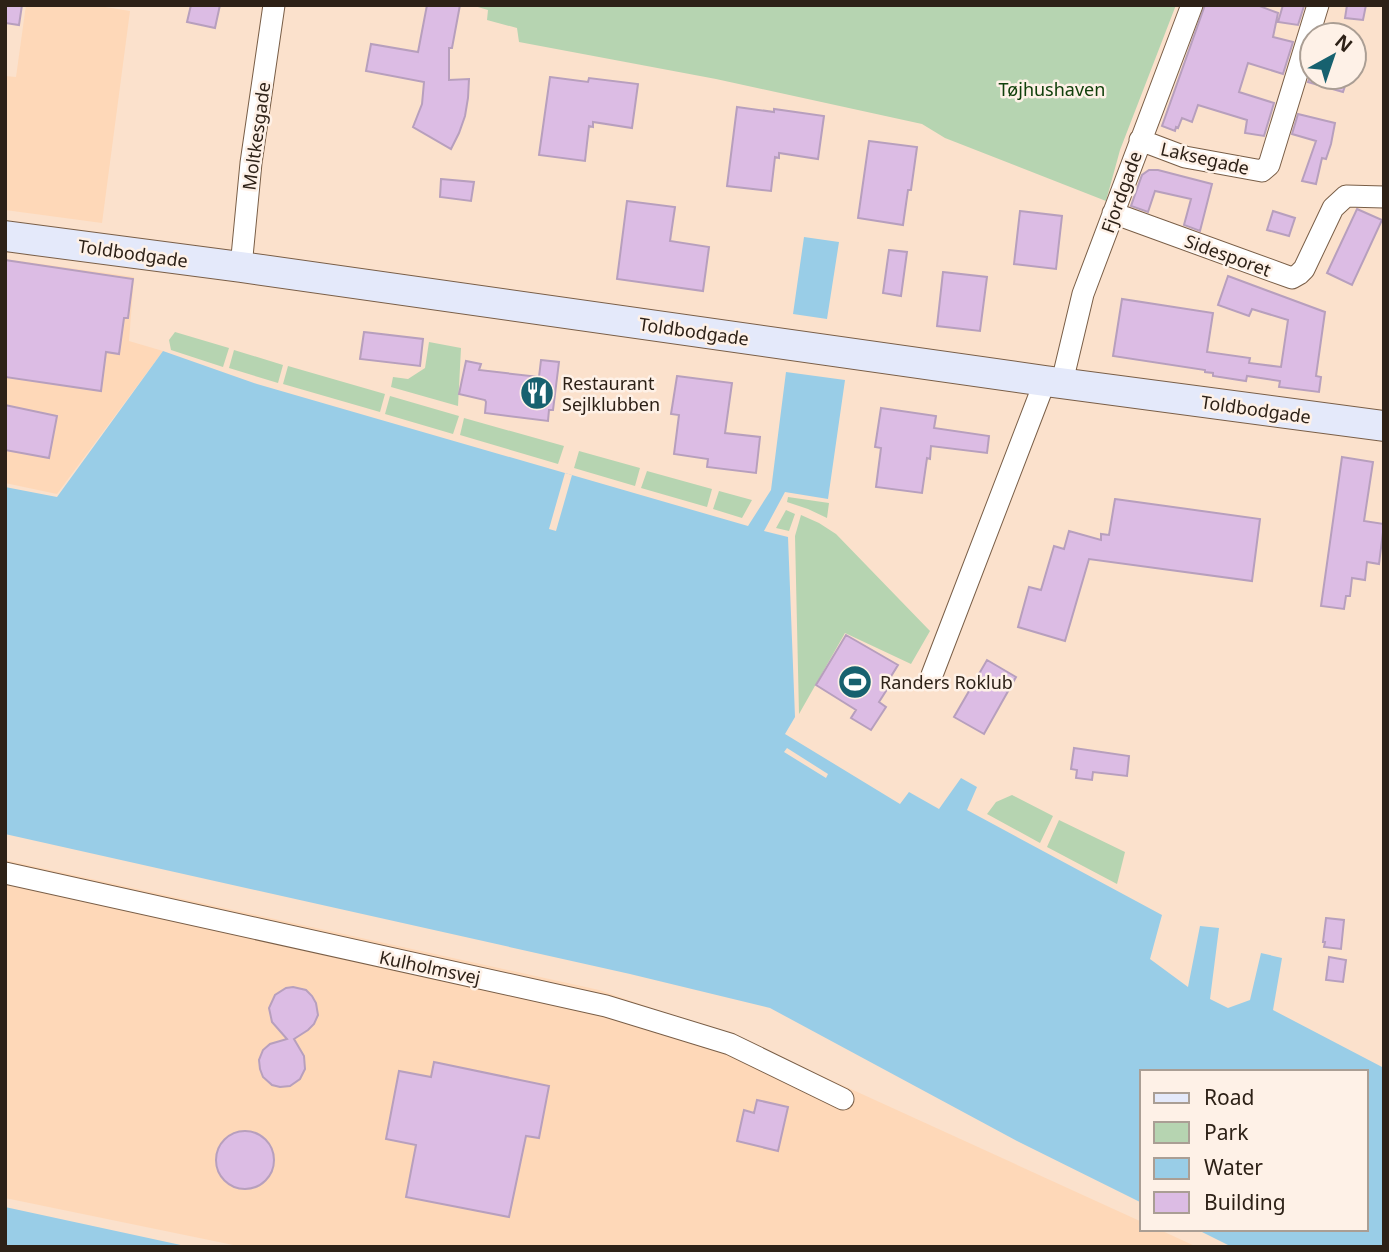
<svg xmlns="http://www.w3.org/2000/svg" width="1389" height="1252" font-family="'Noto Sans',sans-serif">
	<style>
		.built { fill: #fed8b8 }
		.green { fill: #b6d4b1 }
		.water { fill: #99cde7 }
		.pier { fill: #fbe1cc }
		.building { fill: #dcbce4; stroke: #b79fbd; stroke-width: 2 }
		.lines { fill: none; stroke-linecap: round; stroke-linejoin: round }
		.street-casing { stroke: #795e47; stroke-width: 23 }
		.secondary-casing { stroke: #795e47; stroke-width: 32 }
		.street { stroke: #fff; stroke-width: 21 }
		.secondary { stroke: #e4e9fa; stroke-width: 30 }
		.labels { text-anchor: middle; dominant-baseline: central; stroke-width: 5; stroke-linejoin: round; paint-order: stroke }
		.park-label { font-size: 18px; fill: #11400b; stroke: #fef1e7 }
		.street-label { font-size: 18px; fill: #2d2117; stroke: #fef1e7 }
		.poi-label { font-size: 18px; fill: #2d2117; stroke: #fef1e7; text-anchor: start }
	</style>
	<rect width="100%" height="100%" fill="#fbe1cc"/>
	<path class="built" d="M26,5h67l37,6 -28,212 -97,-13v-134l11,1z
		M5,259l129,18 -5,64 34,10 -106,143 -52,-11z
		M5,860l594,130 138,47 405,185v7h16l39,18h-954l-238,-49z"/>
	<path class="green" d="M471,5h705l-56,145 -14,51 -161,-63 -23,-14 -206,-45 -197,-37 -2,-14 -30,-8 1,-10z
		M175,332l54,16 -6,19 -52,-17 -2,-10z
		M429,342l32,6 -3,58 -67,-19 2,-10 15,2 17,-11z
		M234,350l49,15 -5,18 -49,-15z
		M288,366l97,28 -5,18 -97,-28z
		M390,396l69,20 -6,18 -68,-20z
		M464,418l100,28 -6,18 -98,-29z
		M579,451l61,17 -5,18 -61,-18z
		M647,471l65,18 -5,18 -66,-19z
		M719,491l33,9 -10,18 -29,-9z
		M788,497l41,6 -2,15 -19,-9 -21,-7z
		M786,510l9,4 -6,17 -13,-3z
		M801,515l18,8 17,11 94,97 -19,33 -66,-31 -46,81 -4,-178z
		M1012,795l41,21 -13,27 -53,-29 9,-12z
		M1059,820l66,32 -8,32 -70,-37z"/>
	<path class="water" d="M804,237l35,5 -12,77 -34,-5z
		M163,351l94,33 491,142 23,-36 15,-118 59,8 -17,119 -43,-7 -21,39 24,6 7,180 -10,17 115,70 9,-12 30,17 22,-31 16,9 -10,23 195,105 -12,44 38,28 12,-61 19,2 -9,71 18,9 22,-8 11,-47 21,5 -9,52 111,58v179h-152l-36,-18h170v-157h-224v131l-125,-62 -247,-133 -140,-34 -625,-140v-347l52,10z
		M5,1207l185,40h-185z"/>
	<path class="pier" d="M565,473l7,2 -16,56 -7,-2z
		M787,748l41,26 -2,4 -42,-26z"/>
	<path class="building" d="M5,5h17l-3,20 -14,-2z
		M191,5h29l-5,23 -28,-6z
		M427,5h33l-8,43h-3v32l20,-1 -1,19 -3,18 -6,17 -8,16 -38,-22 9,-23 2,-22 -58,-11 5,-27 47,8z
		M1205,5h52l21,8 -5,24 20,5 -10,32 -35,-11 -9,29 35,11 -10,33 -19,-3 2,-13 -49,-15 -6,17 -10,-4 -4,10 -2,-1 -1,4 -13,-5z
		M1283,5l21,1 -6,19 -20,-3z
		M1347,5h19l-3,15 -18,-2z
		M550,77l38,5 1,-4 49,6 -6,44 -39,-6v5l-4,-1 -4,35 -46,-6z
		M1310,77h38l-5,15 -35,-10z
		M737,107l37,5v-3l50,7 -6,43 -39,-6v5l-4,-1 -4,34 -44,-5z
		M1298,114l37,9 -4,21 -5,15 -4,-1 -6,26 -14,-3 14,-40 -24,-7z
		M869,141l48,6 -6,43h-3l-5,35 -45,-7z
		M1149,170h9l54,14 -12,47 -16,-6 7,-26 -36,-8 -7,21 -17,-6 11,-31z
		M441,179l33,3 -3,19 -31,-4z
		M627,201l48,6 -5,34 39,6 -6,44 -86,-12z
		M1357,209l25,11 -30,65 -25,-12z
		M1020,211l42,5 -6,53 -42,-5z
		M1273,211l22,7 -6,18 -22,-6z
		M889,250l18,2 -6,44 -18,-3z
		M5,260l128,19 -5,39h-4l-5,36 -13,-2 -5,39 -96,-14z
		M943,272l44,5 -7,54 -43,-5z
		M1228,276l97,36 -9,64 5,1 -2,15 -40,-5 1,-6 -33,-5 -1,5 -33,-5v-3l-8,-1v-2l-92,-14 9,-57 91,14 -6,39 43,6 -1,5 32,4 7,-47 -36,-11 -3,7 -31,-11z
		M364,332l59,7 -3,27 -60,-7z
		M541,360l18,2 -6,48h-4l-1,11 -63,-8 1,-11 -1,-2 -26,-6 7,-33 15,3 -2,6 60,7z
		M677,376l55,7 -7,50 35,4 -4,36 -49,-6 1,-8 -34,-5 5,-39 -8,-1z
		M5,405l52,11 -8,42 -44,-8z
		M881,408l55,8 -2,12 55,8 -2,17 -56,-7 -1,13 -3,-1 -5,35 -46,-6 5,-39 -6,-1z
		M1342,457l31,5 -9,59 20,3 -5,40 -12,-2 -2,18 -13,-2 -2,18h-4l-2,13 -23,-3z
		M1115,499l145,20 -8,62 -163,-22 -24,82 -47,-14 11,-40 12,3 13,-44 10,3 5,-18 32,9v-6l8,1z
		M846,635l52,30 -8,13 3,2 -14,22 7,5 -15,23 -20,-12 5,-8 -40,-25z
		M987,660l29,17 -32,57 -30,-17z
		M1074,748l55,8 -2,20 -34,-4 -1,8 -16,-2 1,-8 -6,-1z
		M1326,918l18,2 -3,29 -17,-2 1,-5h-2z
		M1329,957l17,3 -3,22 -17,-2z
		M293,987l13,3 6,6 4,7 2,12 -4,9 -6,6 -14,9 10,17 1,13 -5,10 -10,7 -10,1 -8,-2 -9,-8 -3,-8 -1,-9 4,-10 7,-6 17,-5 -15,-17 -3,-14 6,-13 11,-7z
		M434,1062l115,24 -10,52 -13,-2 -17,81 -103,-20 10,-52 -30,-6 13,-68 32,6z
		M757,1100l31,7 -10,44 -41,-10 7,-31 10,3z
		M216 1160a29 29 0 1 1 58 0a29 29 0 1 1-58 0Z"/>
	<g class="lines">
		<g class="street-casing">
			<path id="street" d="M1140,140l45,17 77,14 7,-6 49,-160
				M1113,213l179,65 7,-4 5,-5 29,-61 13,-12 38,1
				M241,267l10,-104 23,-158
				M1062,382l21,-88 109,-289
				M932,675l113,-294
				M5,873l601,133 124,38 113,55"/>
		</g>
		<g class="secondary-casing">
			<path id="secondary" d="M5,236l236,31 804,114 339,45"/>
		</g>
		<use href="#street" class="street"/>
		<use href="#secondary" class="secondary"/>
	</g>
	<defs>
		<g id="restaurant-disc" transform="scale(1.75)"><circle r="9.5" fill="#17616f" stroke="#fef1e7"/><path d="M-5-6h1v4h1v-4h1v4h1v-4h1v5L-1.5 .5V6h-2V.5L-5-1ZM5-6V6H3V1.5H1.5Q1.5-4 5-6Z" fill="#fff"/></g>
		<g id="stadium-disc" transform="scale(1.75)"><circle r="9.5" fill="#17616f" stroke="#fef1e7"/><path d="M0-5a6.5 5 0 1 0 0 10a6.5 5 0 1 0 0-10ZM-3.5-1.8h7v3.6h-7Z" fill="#fff"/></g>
	</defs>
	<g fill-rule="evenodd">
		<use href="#restaurant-disc" x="537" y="393"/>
		<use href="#stadium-disc" x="855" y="682"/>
	</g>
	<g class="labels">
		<g class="park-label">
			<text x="1052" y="89">Tøjhushaven</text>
		</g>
		<g class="street-label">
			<text transform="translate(256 136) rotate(-82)">Moltkesgade</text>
			<text transform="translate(1205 158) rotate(13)">Laksegade</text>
			<text transform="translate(1121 192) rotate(-70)">Fjordgade</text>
			<text transform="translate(133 253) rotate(8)">Toldbodgade</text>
			<text transform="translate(1228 255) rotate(20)">Sidesporet</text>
			<text transform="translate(694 331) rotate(8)">Toldbodgade</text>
			<text transform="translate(1256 409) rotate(8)">Toldbodgade</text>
			<text transform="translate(430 967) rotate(12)">Kulholmsvej</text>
		</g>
		<g class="poi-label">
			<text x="562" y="383">Restaurant<tspan x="562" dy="21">Sejlklubben</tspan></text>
			<text x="880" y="682">Randers Roklub</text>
		</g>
	</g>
	<rect width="1389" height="1252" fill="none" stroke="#2d2117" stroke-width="14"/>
	<rect x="1140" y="1070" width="228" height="161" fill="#fef1e7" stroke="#aa9e94" stroke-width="2"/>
	<rect x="1154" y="1093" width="35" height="10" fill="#e4e9fa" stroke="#aa9e94" stroke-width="2"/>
	<text x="1204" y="1105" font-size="21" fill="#2d2117">Road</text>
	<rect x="1154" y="1122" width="35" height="21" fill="#b6d4b1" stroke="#aa9e94" stroke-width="2"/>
	<text x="1204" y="1140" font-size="21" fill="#2d2117">Park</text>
	<rect x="1154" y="1158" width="35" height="21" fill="#99cde7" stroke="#aa9e94" stroke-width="2"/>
	<text x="1204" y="1175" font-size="21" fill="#2d2117">Water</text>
	<rect x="1154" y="1192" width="35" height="21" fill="#dcbce4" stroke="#aa9e94" stroke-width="2"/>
	<text x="1204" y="1210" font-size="21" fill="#2d2117">Building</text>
	<g transform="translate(1333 56) rotate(40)"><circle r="33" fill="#fef1e7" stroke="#aa9e94" stroke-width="2"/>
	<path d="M0-5L12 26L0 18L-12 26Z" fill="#17616f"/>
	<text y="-10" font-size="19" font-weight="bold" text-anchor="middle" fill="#2d2117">N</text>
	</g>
</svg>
